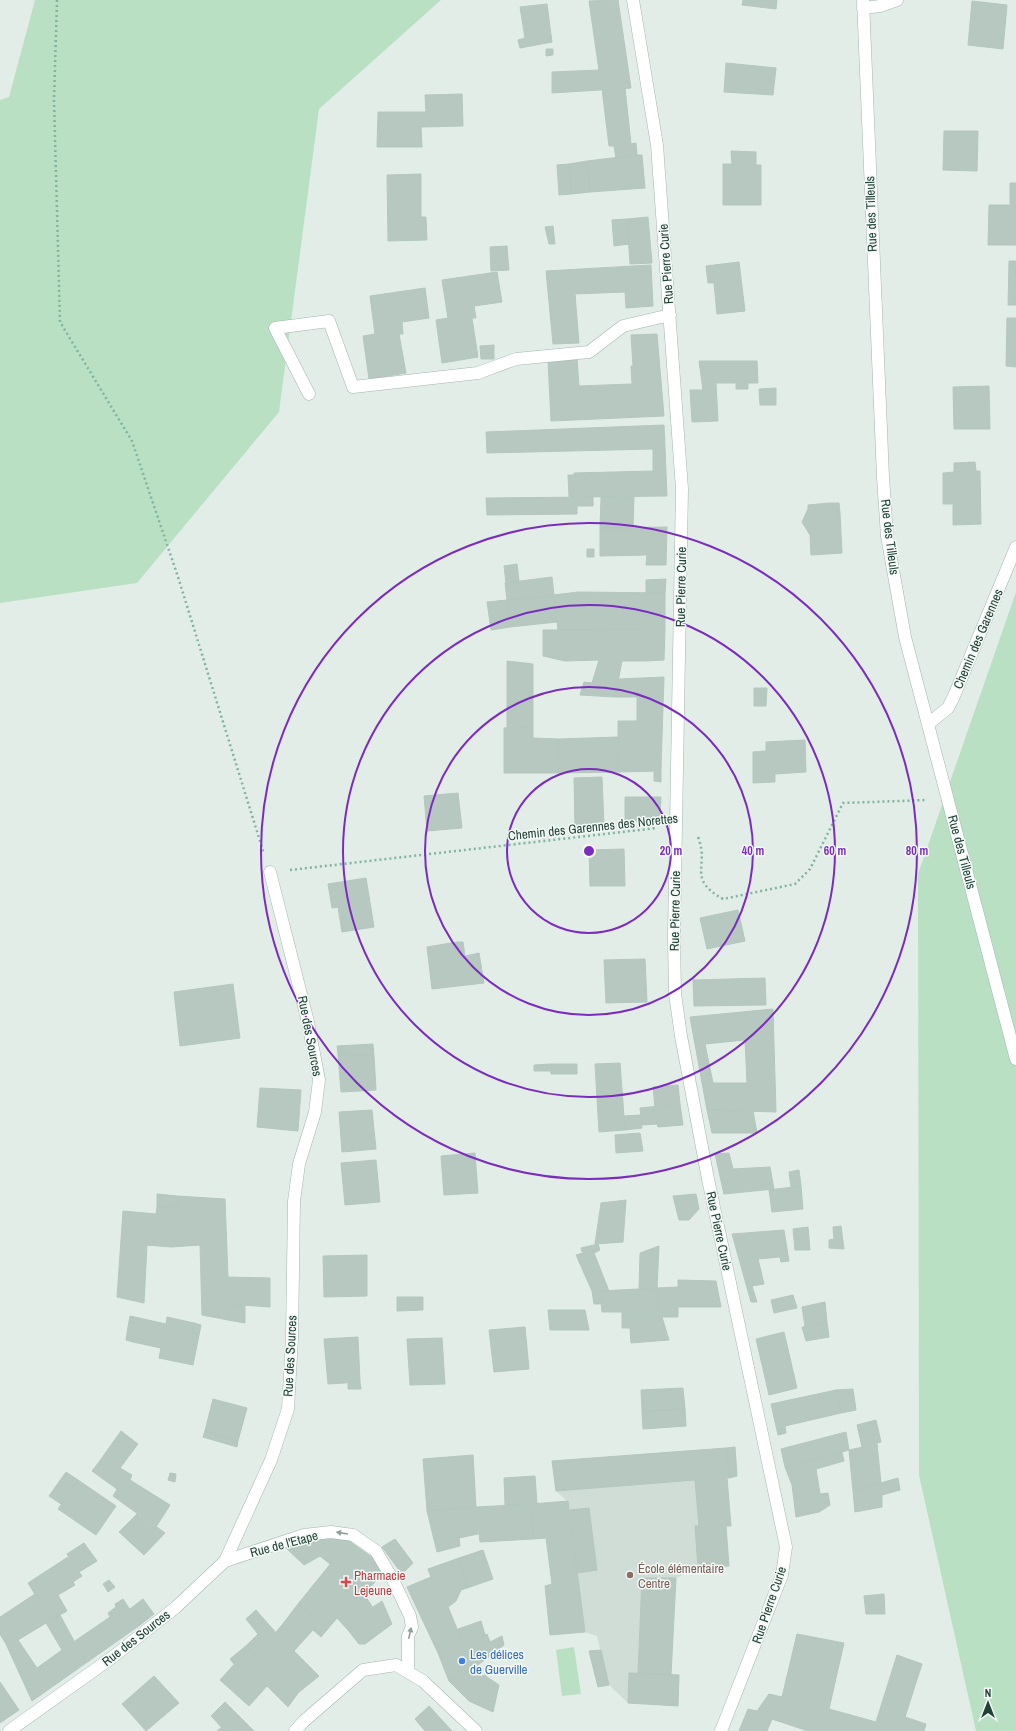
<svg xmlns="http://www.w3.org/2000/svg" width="1016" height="1731" font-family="'Archivo Narrow',sans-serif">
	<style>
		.built { fill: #d0ddd7 }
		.green { fill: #b9e0c3 }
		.building { fill: #b7c8c1; stroke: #b4c7bf; fill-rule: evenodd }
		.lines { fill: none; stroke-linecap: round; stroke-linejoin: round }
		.minor-casing { stroke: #a4b6af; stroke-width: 13 }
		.path { stroke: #80b3a1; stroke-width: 2.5; stroke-dasharray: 2 3; stroke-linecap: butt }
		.minor { stroke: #fff; stroke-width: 12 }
		.oneway { fill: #90a09a }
		.ring { fill: none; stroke: #7b2cbf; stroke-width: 2 }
		.education-dot { fill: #8d6e63; stroke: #f3f9f6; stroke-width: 1.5 }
		.health-dot { fill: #e0444e; stroke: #f3f9f6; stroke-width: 1.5 }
		.shop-dot { fill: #3f7fe0; stroke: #f3f9f6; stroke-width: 1.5 }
		.labels { text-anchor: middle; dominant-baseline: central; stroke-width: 3; stroke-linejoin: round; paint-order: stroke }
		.street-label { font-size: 13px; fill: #214036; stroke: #f3f9f6 }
		.education-label { font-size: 13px; fill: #785e54; stroke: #f3f9f6; text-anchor: start }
		.health-label { font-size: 13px; fill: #be3a42; stroke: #f3f9f6; text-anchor: start }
		.shop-label { font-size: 13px; fill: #366cbe; stroke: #f3f9f6; text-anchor: start }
		.centre { fill: #7b2cbf; stroke: #f3f9f6; stroke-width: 2 }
		.ring-label { font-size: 12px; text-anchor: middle; font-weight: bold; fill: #7b2cbf; stroke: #f3f9f6; stroke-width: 3; stroke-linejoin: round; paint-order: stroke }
	</style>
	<rect width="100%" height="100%" fill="#e2ede8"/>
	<path class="built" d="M735,1447l2,29 -10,2 4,48h-5l3,40 -31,2 -22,10h-34l-4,95h-9l-1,30 -19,-18 -12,-49 -12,-4 -17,-130 -12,-11 -4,-30z"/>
	<path class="green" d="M35,0h406l-122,109 -40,303 -142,171 -137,20v-503l9,-3z
		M1016,592v1139h-40l-57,-256 -1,-601z
		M574,1647l7,47 -19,2 -6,-46z"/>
	<path class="building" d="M618,0l13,88 -79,5v-21l47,-2 -10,-69z
		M743,0h34l-1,9 -34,-4z
		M972,1l35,4 -4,44 -35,-4z
		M547,4l5,38 -32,6 -2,-8 7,-2 -5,-31z
		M546,49h7v6l-7,1z
		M726,63l50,5 -3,27 -49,-3z
		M625,88l6,56 5,-1 1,12 -21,3 -2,-12h-5l-7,-57z
		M462,94l1,32 -42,1 1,20h-45l1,-35h48l-1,-17z
		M944,131h34l-1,40 -34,-1z
		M731,151l25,1v13h5v40h-38v-41h9z
		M637,155h5l3,33 -55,4 -3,-31z
		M587,161l3,31 -19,2 -2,-30z
		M569,164l2,30 -12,1 -2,-30z
		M421,174v43h5l1,23 -39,1 -1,-66z
		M1010,183h6v62h-28l1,-40h21z
		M648,217l4,46 -22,1 -3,-45z
		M627,219l2,25 -15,2 -2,-26z
		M553,226l2,18h-6l-4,-17z
		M507,246l2,24 -18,1 -1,-24z
		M1009,261h7v44h-8z
		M739,262l6,49 -28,3 -3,-31h-6l-2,-17z
		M651,265l2,41 -27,2 -1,-16 -50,2 4,49 -26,1 -7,-73z
		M497,272l5,30 -28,4 2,12h-4l6,39 -36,6 -6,-43 12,-2 -6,-38z
		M425,288l4,30 -27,4 1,12h-4l7,39 -37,6 -6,-43 12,-2 -5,-38z
		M1007,318h9v49l-10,-1z
		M657,334l7,82 -113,5 -3,-60 29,-2 2,27 53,-2 -1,-18h2l-2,-31z
		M494,345v14h-13l-1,-13z
		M699,361h58l1,22h-42l2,38 -26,1 -2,-32h13z
		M736,383h12v6h-12z
		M989,386l1,43h-36l-1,-42z
		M776,388v17h-16l-1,-16z
		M664,425l3,71 -98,1 -1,-22h6v-2l79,-2v-22l-166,4 -1,-21z
		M975,462l1,9h4l1,53 -28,1v-21h-10v-31l11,-1v-9z
		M634,496l-1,32h-33l1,-31z
		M593,497v9h-16v8l-90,1 -1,-17z
		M830,503h9l1,10z
		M830,503l10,10 2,40 -31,2 -1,-20 -8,-13 6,-13v-4z
		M667,527l-1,38h-20l1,-10 -47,1v-28z
		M587,549h7v8h-7z
		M517,564l2,17 -13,2 -2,-17z
		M552,577l2,19 -47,4 -2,-17z
		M666,579l-1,14h-19v-13z
		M578,592l87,1v36l-107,1 -4,-35z
		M554,596l3,26 -47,5 -3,-27z
		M507,600l3,27 -19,3 -4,-28z
		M646,629v32h-24l-7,36 -35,-2 4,-13 8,1 7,-23 -34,1 -22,-5v-26z
		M646,629h19l-1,31 -18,1z
		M507,661l26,3v28h-26z
		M664,677l-2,60h-44v-16h19v-24h-22l4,-18z
		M754,688h13l-1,18h-12z
		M507,692h26v35l-26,1z
		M533,727v11l26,1 -1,34h-54v-45z
		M618,737h44l-1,34 -44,1z
		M618,737l-1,35 -59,1 1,-34z
		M805,740l1,32 -31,2v8l-22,1v-31l13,-1v-9z
		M661,771v11l-7,-1v-9z
		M602,777l2,48 -29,3 -1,-50z
		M458,793l4,35 -35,3 -3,-35z
		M625,797h11l-1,8h-10z
		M636,797h25l-1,21 -35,4v-17h10z
		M624,849l1,37h-35l-1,-36z
		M366,878l8,49 -32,5 -4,-25 -6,1 -4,-24z
		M738,910l7,31 -38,8 -7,-31z
		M457,942h6l2,14 -4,1 -2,-3z
		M457,942l2,12 2,3 18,-4 5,30 -52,6 -5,-42z
		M645,959l2,43 -41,1 -2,-43z
		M765,978l1,27 -72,1 -1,-26z
		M233,984l7,54 -60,8 -6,-54z
		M773,1009l3,103 -69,-2 -17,-93zM745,1040l2,43h-34l-8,-39z
		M373,1044l1,12 -36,-2 -1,-8z
		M338,1054l36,2 2,34 -35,2z
		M620,1063l5,67 -26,2 -4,-68z
		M551,1064v7h-17v-6z
		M551,1064h26v10h-26z
		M678,1085l2,19 -25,3 -2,-20z
		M260,1088l41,2 -3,41 -41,-4z
		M680,1104l3,21 -25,2 -1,-3 -15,1 -2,-17z
		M372,1110l4,39 -34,3 -3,-40z
		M707,1110l46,1 4,22h-45z
		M640,1115l2,13 -17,2 -1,-14z
		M640,1133l3,18 -27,2 -1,-18z
		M475,1153l3,40 -34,2 -3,-39z
		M729,1153l4,16 37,-2 4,22 -50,5 -9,-40z
		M376,1160l4,42 -35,3 -4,-42z
		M799,1170l2,16 -10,1 -2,-15z
		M801,1186l2,23 -31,3 -3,-22z
		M157,1194l20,2v12l-20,-1z
		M696,1194l3,15 -10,11h-10l-6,-24z
		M177,1196l48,3 3,78 42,1v29l-42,-3v16l-26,-5 -2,-70 -29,2 -24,-2 -3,58 -27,-6 6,-86 33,3 1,-7 20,1z
		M626,1200l-3,42 -28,2 6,-41z
		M841,1226l3,23 -15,-1v-8l5,-1 -1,-12z
		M808,1227l2,23h-15l-2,-21z
		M784,1230l5,31 -8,1 -1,-5 -22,2 6,25 -12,2 5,16h-6l-19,-68z
		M598,1244l2,6 -6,3 -1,-3 -11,2 -1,-4z
		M659,1246l-2,42 -18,1 1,-36z
		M593,1250l1,3 15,38h-17l-16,-36z
		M367,1255v41l-43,1 -1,-41z
		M678,1280l38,1 5,26h-43v10h-16l7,23 -38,3 -1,-15h-8v-16h35v-24l21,-1z
		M657,1288v24h-55l-2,-21z
		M592,1291h8l2,13h-8z
		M793,1295l4,13 -23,5 -3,-13z
		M397,1297h26v13l-26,1z
		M825,1302l2,20 -22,4 -3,-19z
		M228,1304l17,2v17l-17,-3z
		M548,1310h37l4,20h-39z
		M130,1316l36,8 1,-7 27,6 -2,10 7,2 -6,30 -34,-7 2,-10 -28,-6 2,-12 -7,-3z
		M827,1322l2,15 -23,4 -4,-14z
		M194,1323l7,2 -2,10 -7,-2z
		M128,1327l7,3 -2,12 -7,-2z
		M525,1327l4,42 -35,3 -5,-42z
		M784,1332l13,56 -28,7 -13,-56z
		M358,1337l2,45 -32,2 -4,-45z
		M442,1338l3,46 -35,1 -3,-46z
		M360,1382l1,7h-13v-6z
		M683,1388l2,21 -43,2 -1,-21z
		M853,1389l3,21 -15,3 -5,-23z
		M836,1390l5,23 -56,13 1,7 -8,2 -7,-31z
		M213,1399l34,9 -9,33 -33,-10z
		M685,1409l1,17 -43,3 -1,-18z
		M876,1420l5,22 -19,5 -5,-22z
		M121,1431l17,13 -18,24 12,7 -2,5 40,25 -14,22 -43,-31 11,-18 -25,-16z
		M205,1431l33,10 -1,6 -34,-10z
		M846,1432l3,18 -64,17 -4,-18z
		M877,1444l4,39 -28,8 -4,-41z
		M735,1447l2,29 -8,2 -2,-30z
		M727,1448l2,30h-2l4,48h-5l3,40 -31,2 -3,-42h4l-4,-46 -139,11 -4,-30z
		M842,1452l2,9 -28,8 4,25 8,-1 2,12 -11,7 -23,5 -4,-32 -7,-18z
		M473,1455l3,52 -49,4 -4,-52z
		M99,1462l25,16 -7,11 -25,-18z
		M66,1472l12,8 -17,24 -12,-8z
		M170,1473l6,1 -1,8 -7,-2z
		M535,1476l2,28 -32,1 -1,-27z
		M898,1478l2,12 -18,5v12l-27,5 -2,-21z
		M78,1480l38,26 -20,29 -38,-26z
		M568,1501l17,131 -35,3 -5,-49 7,-2 -6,-46 -13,1 -1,-35z
		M532,1504l1,35 -53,3 -4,-35z
		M476,1507l2,27 -19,4 1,8 -23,6 -10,-41z
		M589,1508l8,62 -20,3 -7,-63z
		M138,1513l27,20 -21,22 -25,-23z
		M324,1537l25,4 -19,23 -10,-8 -16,9 -18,-17 17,-8z
		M395,1539l18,24 -11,11 -20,-27z
		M349,1541l27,19 7,13 -19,21 -9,5 -8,-9 -29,31 -20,-17z
		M84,1543l13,18 -18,11 -12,-18z
		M483,1550l10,29 -26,9 -8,-30z
		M68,1557l14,19 -9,6 2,3 -17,10 9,16 -16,9 -23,-37z
		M459,1558l8,30 -6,2 -5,11 -8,6 -26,12 -15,-32 24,-10 -3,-8z
		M642,1578h34l-5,97 -33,-2z
		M109,1580l6,7 -7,5 -5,-8z
		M347,1590l8,9 9,-5 9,14 -25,22 -11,-12 -16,19 -8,-7 -11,12 -20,-17 16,-21 20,17z
		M35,1594l16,26 9,-5 26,48 -54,38 -26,-57 -6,-10v-17zM46,1623l16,27 -25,18 -19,-28z
		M884,1594l1,20h-19l-2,-18z
		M123,1599l17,26 -54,38 -11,-22 35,-24 -2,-4 8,-6 -1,-3z
		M143,1599l11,15 -14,11 -10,-16z
		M382,1601l10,23 -27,20h-6l-11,-14 12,-12 1,1 12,-12z
		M448,1607l15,36 -25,10 -16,-34z
		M256,1610l21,24 -22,21 -8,-10 11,-11 -12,-15z
		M481,1621l4,14 -22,8 -5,-14z
		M282,1625l20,17 -8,9 25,25 -21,17 -40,-41 19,-18 -1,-2z
		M487,1634l3,8 12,-6 2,9 -30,23 -25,13 -11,-28z
		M797,1634l47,9 -15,66 47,13 21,-67 25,9 -17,53 21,7 -2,7h-116l-36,-12 -5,12h-28l9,-22 9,2 12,-17 13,3z
		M247,1645l8,10 -9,10 -7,-6 -5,5 -4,-5z
		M601,1650l8,35 -11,2 -9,-36z
		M258,1652l40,41 -10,14 -42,-42z
		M239,1659l28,27 -18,20 -29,-26z
		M474,1668l7,9 3,-2 15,10 -6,27 -24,-11 -20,-20z
		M629,1673l50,2 -1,31 -50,-3z
		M154,1676l25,27 -33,28 -24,-27z
		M0,1682l19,28 -19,13z
		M225,1702l29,29h-29l-14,-15z
		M429,1706l23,25h-27l-10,-12z
		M222,1727l3,4h-8z"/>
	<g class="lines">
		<g class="minor-casing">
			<path id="minor" d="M633,0l24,145 25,344 -8,447 1,58 6,42 27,143 78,368 -4,28 -61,156
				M863,0l20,477 4,59 18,101 111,422
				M863,8l17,-2 17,-6
				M309,394l-34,-66 54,-7 24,66 125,-14 38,-14 73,-7 34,-26 47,-11
				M928,724l20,-16 6,-12 62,-149
				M225,1561l79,-26 27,-3 22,3 23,16 17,29 17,36 2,11 -4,9v36
				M9,1731l105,-75 61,-48 50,-47 46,-101 17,-51 4,-71 2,-137 5,-37 16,-52 4,-32 -11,-58 -38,-150
				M295,1731l9,-10 59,-51 33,-5 27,16 53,50"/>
		</g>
		<path class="path" d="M57,0l-3,100 6,222 72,119 46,136 86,277
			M698,837c12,30 -12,41 25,62l72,-15 15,-15 33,-66 84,-3
			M290,870l367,-42"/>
		<use href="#minor" class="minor"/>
	</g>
	<defs><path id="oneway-solid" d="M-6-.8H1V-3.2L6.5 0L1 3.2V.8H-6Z"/></defs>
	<g class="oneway">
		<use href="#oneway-solid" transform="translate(342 1533) rotate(-171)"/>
		<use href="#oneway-solid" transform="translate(410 1633) rotate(-77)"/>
	</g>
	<g class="ring">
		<circle cx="589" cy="851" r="82"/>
		<circle cx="589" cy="851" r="164"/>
		<circle cx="589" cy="851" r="246"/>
		<circle cx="589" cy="851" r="328"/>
	</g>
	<circle class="education-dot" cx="630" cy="1575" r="4"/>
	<path class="health-dot" d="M344 1576h4v4h4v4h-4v4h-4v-4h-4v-4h4z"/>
	<circle class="shop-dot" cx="462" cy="1661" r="4"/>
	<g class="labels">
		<g class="street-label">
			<text transform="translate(871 214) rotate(-92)">Rue des Tilleuls</text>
			<text transform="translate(666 264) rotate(-94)">Rue Pierre Curie</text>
			<text transform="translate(890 537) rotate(83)">Rue des Tilleuls</text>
			<text transform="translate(681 587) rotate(-89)">Rue Pierre Curie</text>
			<text transform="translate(978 639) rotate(-67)">Chemin des Garennes</text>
			<text transform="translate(593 827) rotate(-6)">Chemin des Garennes des Norettes</text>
			<text transform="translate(962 852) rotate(75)">Rue des Tilleuls</text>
			<text transform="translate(675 911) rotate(-89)">Rue Pierre Curie</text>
			<text transform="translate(310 1036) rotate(79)">Rue des Sources</text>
			<text transform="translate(719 1231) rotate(78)">Rue Pierre Curie</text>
			<text transform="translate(290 1356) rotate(-87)">Rue des Sources</text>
			<text transform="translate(284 1544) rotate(-15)">Rue de l'Etape</text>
			<text transform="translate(769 1605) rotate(-71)">Rue Pierre Curie</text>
			<text transform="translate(136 1638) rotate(-38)">Rue des Sources</text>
		</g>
		<g class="education-label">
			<text x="638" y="1568">École élémentaire<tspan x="638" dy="15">Centre</tspan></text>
		</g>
		<g class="health-label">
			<text x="354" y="1575">Pharmacie<tspan x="354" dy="15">Lejeune</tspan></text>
		</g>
		<g class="shop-label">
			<text x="470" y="1654">Les délices<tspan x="470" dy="15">de Guerville</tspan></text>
		</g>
	</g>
	<circle cx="589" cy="851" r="6" class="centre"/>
	<g class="ring-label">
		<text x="671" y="855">20 m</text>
		<text x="753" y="855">40 m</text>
		<text x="835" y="855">60 m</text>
		<text x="917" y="855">80 m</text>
	</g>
	<g transform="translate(988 1703)" stroke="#f3f9f6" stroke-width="3" paint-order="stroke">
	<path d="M0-3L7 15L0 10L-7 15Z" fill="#214036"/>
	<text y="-6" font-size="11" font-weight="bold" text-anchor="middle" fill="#214036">N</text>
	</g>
</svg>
